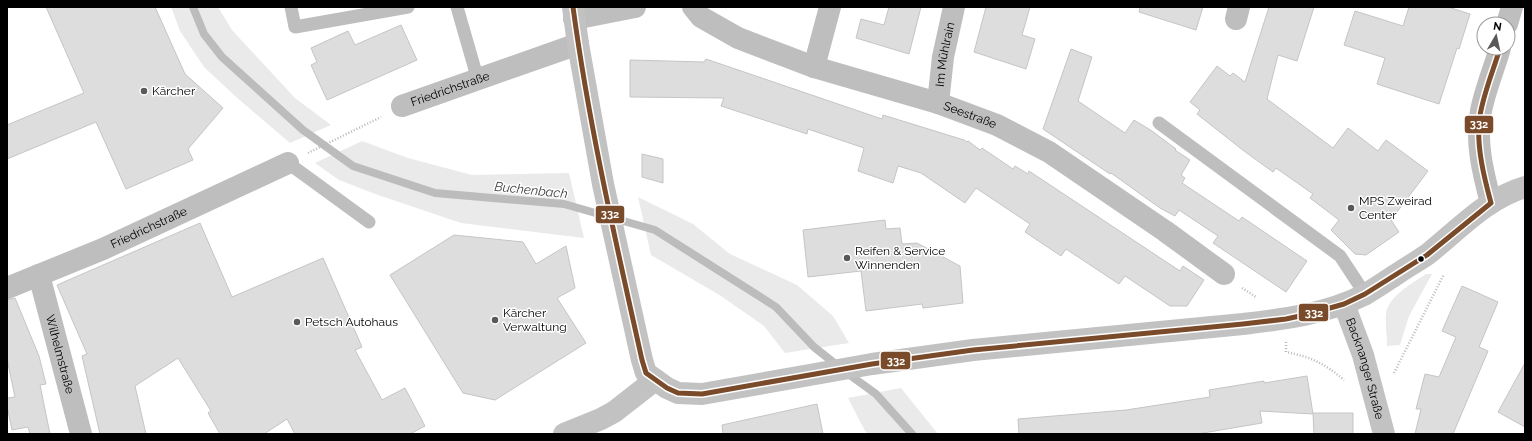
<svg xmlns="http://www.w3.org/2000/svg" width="1532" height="441" font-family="Raleway,sans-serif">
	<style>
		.green { fill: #eaeaea }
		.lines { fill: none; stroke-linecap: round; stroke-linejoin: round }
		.stream { stroke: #bcbcbc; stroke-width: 8 }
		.building { fill: #ddd; stroke: #c5c5c5 }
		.path { stroke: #b8b8b8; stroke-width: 2.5; stroke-dasharray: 1 2; stroke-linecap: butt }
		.lane { stroke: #bebebe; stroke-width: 13 }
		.street { stroke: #bebebe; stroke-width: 22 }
		.secondary { stroke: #c2c2c2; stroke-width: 22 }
		.bus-1-casing { stroke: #fff; stroke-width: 8 }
		.bus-1 { stroke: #7a4b2a; stroke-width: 5 }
		.poi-dot { fill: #595959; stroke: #fff; stroke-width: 1.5 }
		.bus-dot { fill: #000; stroke: #fff; stroke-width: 1.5 }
		.labels { text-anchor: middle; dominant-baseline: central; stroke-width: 3; stroke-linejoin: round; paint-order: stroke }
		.street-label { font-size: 12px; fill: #000; stroke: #fff }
		.poi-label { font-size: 12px; fill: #000; stroke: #fff; text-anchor: start }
		.water-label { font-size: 13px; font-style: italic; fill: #414141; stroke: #fff }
		.line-badge { stroke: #fff; stroke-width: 1.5 }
		.badge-label { font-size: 11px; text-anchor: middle; font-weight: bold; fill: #fff }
	</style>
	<rect width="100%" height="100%" fill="#fff"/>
	<path class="green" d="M171,7h47l14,23 63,68 36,27 -41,18 -55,-47 -31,-29 -24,-36z
		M362,141l46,17 64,17 97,-2 15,65 -123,-15 -83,-28 -39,-15 -24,-17z
		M638,197l55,27 37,30 67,31 36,31 16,27 -64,10 -21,-27 -43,-30 -70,-41z
		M1426,274h6l-23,42 -9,29 -13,1c0,-11 -2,-22 -1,-32 2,-18 27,-31 40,-40z
		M901,388l37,46h-69l-4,-3 -17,-33z"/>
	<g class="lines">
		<path class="stream" d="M193,7l11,27 18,23 81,73 50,36 82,27 129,11 91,26 121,77 38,40 24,19
			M847,373l29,21 36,40"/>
	</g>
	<path class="building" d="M46,7h109l30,67 38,34 -35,41 5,11 -67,29 -30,-67 -89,37v-34l77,-32z
		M889,7h32l-12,47 -53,-16 5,-19 23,6z
		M986,7h44l-8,28 13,4 -9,30 -52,-17z
		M1140,7h63l-7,23 -57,-18z
		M1269,7h45l-17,54 -19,-6 -11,44 66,49 15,-20 30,23 8,-11 42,31 -37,49 8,12 -33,23 -11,-1 -24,-24 8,-10 -29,-22 3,-4 -37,-26 -3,4 -29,-21 -47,-37 3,-4 -10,-8 27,-36 13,10 3,-3 12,9z
		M1409,7h39l22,7 -11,35 -2,-1 -18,56 -62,-20 8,-26 -41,-13 11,-34 48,15z
		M401,25l16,35 -90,40 -16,-35 6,-3 -6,-14 37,-17 7,14z
		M1071,49l21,8 -14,44 47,32 9,-13 18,11 24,18 -1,1 15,10 -9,15 4,3 -3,5 57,38 3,-4 65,44 -21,31 -73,-49 5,-7 -39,-26 -4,6 -15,-8 -49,-35 -1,1 -67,-45z
		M706,59l176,60 1,-4 81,25 3,2 1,-1 12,9 2,-2 31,21 2,-3 13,8 1,-3 151,100 3,-5 21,14 -17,26h-17l-45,-30 -6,8 -53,-35 -5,7 -36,-24 5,-8 -54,-36 -11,15 -44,-30 -23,-7 -5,17 -35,-12 6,-23 -56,-19 -1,5 -86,-28 3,-8 -94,-1v-37l74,2z
		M642,154l21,5v24l-21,-6z
		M885,220l1,9 14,-1 2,16 15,-1 43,23 3,37 -40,5 -1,-4 -56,7 -5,-40 -53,6 -5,-47z
		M200,223l32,74 91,-39 39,89 -7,3 27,50 23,-12 20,38 -15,8h-115l-8,-15 -23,15h-44l-12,-21 3,-2 -33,-53 -43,28 11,48h-46l-18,-78 5,-2 -30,-69z
		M454,235l69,7 13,22 30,-18 9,42 -18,10 29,45 -91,57 -32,-7 -73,-118z
		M1462,286l36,16 -19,45 9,4 -35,83h-38l6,-25h-5l9,-35 14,3 17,-40 -14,-6z
		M15,298l24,58 7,28 -6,1 10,49h-20l-2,-7 -16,3 -5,-24v-8l8,-1 -8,-38v-59z
		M1525,363v64l-27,-15z
		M1307,376l6,38 -53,-3 2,12 -65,11h-178l-1,-15 108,-9 84,-13 -1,-7 55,-9v2z
		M817,404l6,30h-100l-1,-9z
		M1313,413h40v21h-39z"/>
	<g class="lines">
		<path class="path" d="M308,153l73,-36
			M1242,288l14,9
			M1286,342v10c25,5 38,11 58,28
			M1394,373l50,-99"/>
		<path class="lane" d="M291,7l4,20 113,-20
			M457,7l21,73
			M1159,123l181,133 25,38
			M288,163l81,59"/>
		<g class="street">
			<path id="s1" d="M693,7l8,10 37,21 76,29 124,36 59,22 52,27 116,79 59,43"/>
			<path d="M574,19l61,-12"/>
			<path d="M1236,19l3,-12"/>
			<path d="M1507,24l5,-17"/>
			<path d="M814,67l16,-60"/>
			<path id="s2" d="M938,103l5,-46 11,-50"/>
			<path id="s3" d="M402,106l176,-62"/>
			<path d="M1491,203c-8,-30 -16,-62 -10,-92 4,-21 13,-42 19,-63"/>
			<path id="s4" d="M39,275l42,159"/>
			<path id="s5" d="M7,288l96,-39 185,-86"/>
		</g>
		<g class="secondary">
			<path d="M573,7l5,37 25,140 39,176 4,13 21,15 11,5 24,1 170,-30 101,-14 270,-26c42,-5 83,-10 121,-29 11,-6 22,-14 33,-21 10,-7 21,-13 31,-20 30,-24 59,-56 97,-67"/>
			<path id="s6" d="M1344,304l19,51 21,79"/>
			<path d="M564,434l37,-15 13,-7 41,-32"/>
		</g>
		<g class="bus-1-casing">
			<path id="bus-1" d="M573,7c16,119 43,236 69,353l4,13 21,15 11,5 24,1 170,-30 101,-14 270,-26 43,-5 23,-5 35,-10 21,-10 62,-39 64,-52
				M1491,203c-7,-26 -14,-54 -12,-81 3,-26 14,-50 21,-74"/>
		</g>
		<use href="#bus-1" class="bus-1"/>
	</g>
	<g class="poi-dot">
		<circle cx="144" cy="91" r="4"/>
		<circle cx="1351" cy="208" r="4"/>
		<circle cx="847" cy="258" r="4"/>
		<circle cx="495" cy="320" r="4"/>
		<circle cx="297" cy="322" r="4"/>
	</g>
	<circle class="bus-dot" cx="1421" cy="259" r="3.5"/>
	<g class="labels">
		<g class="street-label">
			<text stroke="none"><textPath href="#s2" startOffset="49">Im Mühlrain</textPath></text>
			<text stroke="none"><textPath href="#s3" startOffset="51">Friedrichstraße</textPath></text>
			<text stroke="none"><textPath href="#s1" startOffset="300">Seestraße</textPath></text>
			<text stroke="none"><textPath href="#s5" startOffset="154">Friedrichstraße</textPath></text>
			<text stroke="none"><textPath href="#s4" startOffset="82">Wilhelmstraße</textPath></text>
			<text stroke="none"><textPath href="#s6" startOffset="68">Backnanger Straße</textPath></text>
		</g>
		<g class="poi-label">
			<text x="152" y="91">Kärcher</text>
			<text x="1359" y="201">MPS Zweirad<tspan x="1359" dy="14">Center</tspan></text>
			<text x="855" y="251">Reifen &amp; Service<tspan x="855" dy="14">Winnenden</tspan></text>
			<text x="503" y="313">Kärcher<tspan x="503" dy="14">Verwaltung</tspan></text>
			<text x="305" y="322">Petsch Autohaus</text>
		</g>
		<g class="water-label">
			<text transform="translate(531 190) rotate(6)">Buchenbach</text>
		</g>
	</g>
	<g class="line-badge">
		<rect x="1464" y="115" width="30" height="19" rx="4" fill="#7a4b2a"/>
		<rect x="595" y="205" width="30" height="19" rx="4" fill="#7a4b2a"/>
		<rect x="1298" y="303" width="31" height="19" rx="4" fill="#7a4b2a"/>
		<rect x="880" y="351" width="31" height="19" rx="4" fill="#7a4b2a"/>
	</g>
	<g class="badge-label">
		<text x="1479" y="128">332</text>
		<text x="610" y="218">332</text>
		<text x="1314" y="317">332</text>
		<text x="896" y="365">332</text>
	</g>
	<rect width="1532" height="441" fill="none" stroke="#000000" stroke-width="16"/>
	<g transform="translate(1496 36) rotate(9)"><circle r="19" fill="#ffffff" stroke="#999999"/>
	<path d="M0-3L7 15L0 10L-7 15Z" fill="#595959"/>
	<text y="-6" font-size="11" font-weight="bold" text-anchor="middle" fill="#000000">N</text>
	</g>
</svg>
